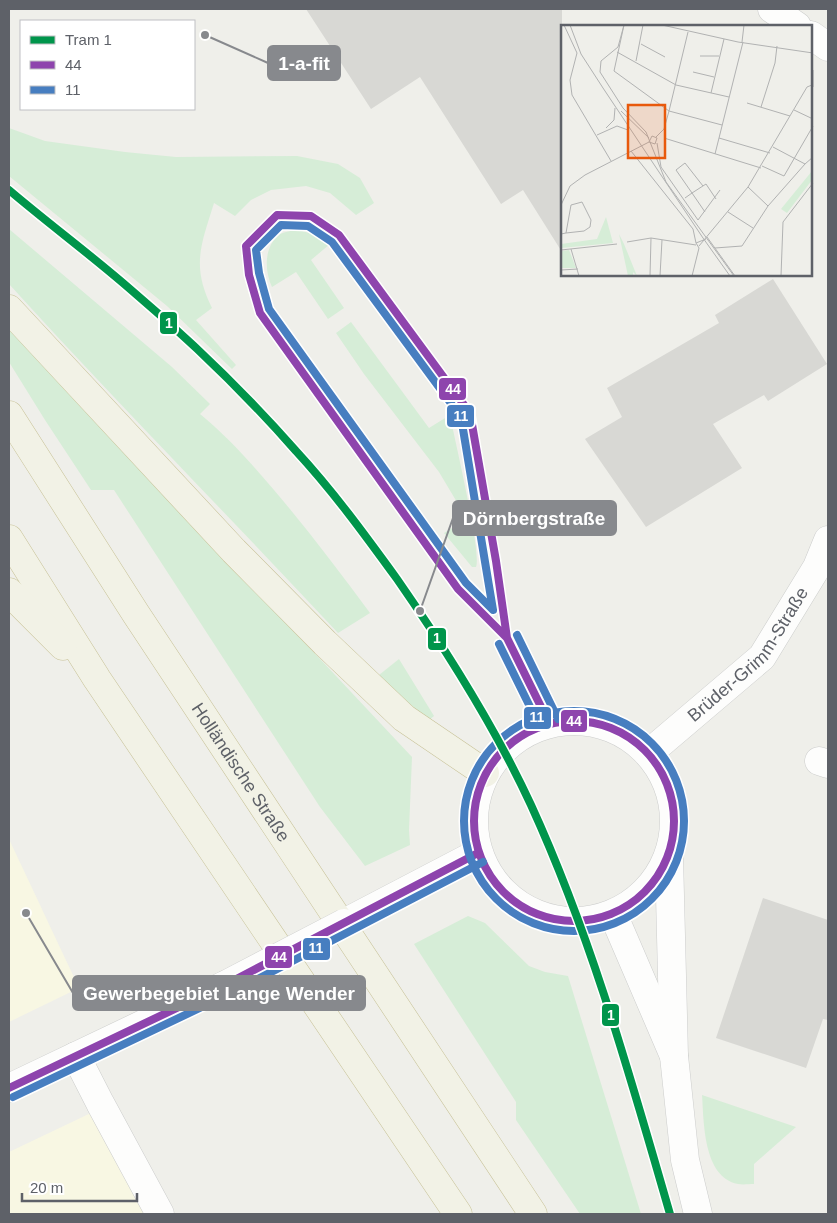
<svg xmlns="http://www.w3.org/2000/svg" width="837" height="1223" font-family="Helvetica,sans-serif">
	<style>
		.commercial { fill: #f8f7e3 }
		.green { fill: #d6edd7 }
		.building { fill: #d8d8d4 }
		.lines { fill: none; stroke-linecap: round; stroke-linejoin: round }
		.minor-casing { stroke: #cccdcc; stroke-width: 29 }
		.tertiary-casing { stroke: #cccdcc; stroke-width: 29 }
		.trunk-casing { stroke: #c7c196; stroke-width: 29 }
		.minor { stroke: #fdfdfc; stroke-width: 28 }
		.tertiary { stroke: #fdfdfc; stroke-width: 28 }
		.trunk { stroke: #f2f2e6; stroke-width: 28 }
		.tertiary-bridge-casing { stroke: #cccdcc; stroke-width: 29; stroke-linecap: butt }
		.tertiary-bridge { stroke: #fdfdfc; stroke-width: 28 }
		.bus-1-casing { stroke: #fff; stroke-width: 11 }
		.bus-2-casing { stroke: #fff; stroke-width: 11 }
		.bus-1 { stroke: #8e44ad; stroke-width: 8 }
		.bus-2 { stroke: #477ec0; stroke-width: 8 }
		.tram-1-casing { stroke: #fff; stroke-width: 11 }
		.tram-1 { stroke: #00954b; stroke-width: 8 }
		.labels { text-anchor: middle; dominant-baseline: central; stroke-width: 5; stroke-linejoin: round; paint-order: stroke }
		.street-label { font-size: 18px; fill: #5e6168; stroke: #fff }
		.inset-road { fill: none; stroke: #b1b2b2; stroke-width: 1 }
		.view { fill: #e8590c; fill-opacity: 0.15; stroke: #e8590c; stroke-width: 2.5 }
		.inset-edge { fill: none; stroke: #5e6168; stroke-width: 2.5 }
		.leader { fill: none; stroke: #87898d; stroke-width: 2 }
		.callout-dot { fill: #87898d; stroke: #fff; stroke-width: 2 }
		.callout { fill: #87898d; stroke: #87898d; stroke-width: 2 }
		.callout-label { font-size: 19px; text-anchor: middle; font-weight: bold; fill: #fff }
		.line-badge { stroke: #fff; stroke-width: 2 }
		.badge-label { font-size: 14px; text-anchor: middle; font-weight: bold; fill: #fff }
	</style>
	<rect width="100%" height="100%" fill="#efefea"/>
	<path class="commercial" d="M9,839l70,149 -70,34z
		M93,1112l56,102h-140v-62z"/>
	<path class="green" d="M9,128l36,13 80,11 51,5 121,-1 41,8 22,14 14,25 -18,12 -26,-22 -24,-7 -35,4 -20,10 -16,16 -21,-13c-13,42 -23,63 -2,105l-16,12 40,45 -4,4 -65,-63 -158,-130z
		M9,229l163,138 38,37 -10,10c27,22 51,49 74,76 34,40 65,81 96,123l-32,20c-109,-117 -222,-231 -329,-349z
		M295,230c14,1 24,7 35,14l-19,16 33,48 -16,11 -32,-47 -24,15c-8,-17 -8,-41 8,-53 4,-2 10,-3 15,-4z
		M351,322l78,106 21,-13c4,22 32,139 26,152h-4l-28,-34 23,-14 -28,-47 -75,-98 -28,-41z
		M9,327l403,430 -3,73 1,15 -45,21 -45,-59 -206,-317h-23l-46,-70 -36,-58z
		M399,659l35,57 -6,5 -32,-28 -17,-18z
		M468,916l17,7 44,43 16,6 23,4 73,238h-61l-64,-94v-18l-102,-158z
		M702,1095l94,32 -42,37v20c-5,0 -11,1 -16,0 -35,-7 -34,-62 -36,-89z"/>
	<path class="building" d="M306,9h256v243l-39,-62 -22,14 -81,-127 -49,32z
		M773,279l54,85 -59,37 -4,-6 -51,29 29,44 -96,59 -61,-88 37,-22 -15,-29 112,-65 -4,-8z
		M763,898l65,22v100l-5,-1 -17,49 -90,-30z"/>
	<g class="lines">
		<g class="minor-casing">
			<path id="minor" d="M819,761l9,3
				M613,914l61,142
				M76,1056l24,47 60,111"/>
		</g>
		<g class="tertiary-casing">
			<g id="tertiary">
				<path d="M772,9l25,17"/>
				<path d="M811,35l17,12"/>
				<circle cx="574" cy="821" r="100"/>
				<path id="s1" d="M649,753l113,-96 55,-90 11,-27"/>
				<path d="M669,856l5,200 11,104 13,54"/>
				<path d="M344,923l134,-70"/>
				<path d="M9,1088l216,-103"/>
			</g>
		</g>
		<g class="trunk-casing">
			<g id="trunk">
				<path d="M9,309l225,242 91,92 79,75 81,55"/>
				<path id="s2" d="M9,415l127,199 397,600"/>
				<path d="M9,539l88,140 361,535"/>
				<path d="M9,592l54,54"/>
			</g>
		</g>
		<use href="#minor" class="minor"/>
		<use href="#tertiary" class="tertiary"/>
		<use href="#trunk" class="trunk"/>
		<g class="tertiary-bridge-casing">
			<path id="tertiary-bridge" d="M225,985l119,-62"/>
		</g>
		<use href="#tertiary-bridge" class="tertiary-bridge"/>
		<g class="bus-1-casing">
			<path id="bus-1" d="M277,215l34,1 28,19 131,178 26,148 11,77 -49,-49 -198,-276 -11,-38 -3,-29z
				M507,638l42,85
				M474 821a100 100 0 1 1 200 0a100 100 0 1 1-200 0Z
				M9,1088l216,-103 253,-132"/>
		</g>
		<g class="bus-2-casing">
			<path id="bus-2" d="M281,225l27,1 24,16 129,175 32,193 -27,-27 -197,-274 -10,-36 -3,-23z
				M517,635l41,84
				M499,644l41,83
				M464 821a110 110 0 1 1 220 0a110 110 0 1 1-220 0Z
				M13,1097l216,-103 254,-132"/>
		</g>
		<use href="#bus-1" class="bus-1"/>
		<use href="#bus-2" class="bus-2"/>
		<g class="tram-1-casing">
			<path id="tram-1" d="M9,190c40,34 82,65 121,99 59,50 115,104 166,162 37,40 69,84 101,128 50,72 97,146 134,226 60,131 99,271 139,409"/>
		</g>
		<use href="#tram-1" class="tram-1"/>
	</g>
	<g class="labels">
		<g class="street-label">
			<text stroke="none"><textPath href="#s1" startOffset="141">Brüder-Grimm-Straße</textPath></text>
			<text stroke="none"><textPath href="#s2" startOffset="426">Holländische Straße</textPath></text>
		</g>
	</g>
	<g transform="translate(561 25)">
		<rect width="251" height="251" fill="#efefea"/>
		<path d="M251,146v9l-25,33 -6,-4zM45,192l7,26 -52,5v-4l36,-5zM58,209l5,10 13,32 -4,-4v4h-5zM8,225l7,18h-15v-17z" fill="#d6edd7"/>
		<path class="inset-road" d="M3,0l13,28 -7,27 2,15 39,66M9,0l11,29 22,34 100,150M63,0l-10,46 55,40 -5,18 -8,8M63,0l-6,22 -17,14 -1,11 23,36 23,24 20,50 68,94M101,0l76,17 75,11M127,7l-19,79 53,14M181,17l2,-17M80,19l24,13M56,27l59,33 53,12M139,31h19M75,36l7,-36M252,45v17M132,47l21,5M150,68l13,-54M186,78l43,13M200,82l14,-44 2,-17M233,85l19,9M60,86l28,27M45,103l8,-8 1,-12M36,110l20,-9 11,4M103,113l97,30M158,113l51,15M96,118l4,24 37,53 22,-30M212,122l32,17 8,-7M70,126l62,78 3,14M154,129l28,-112M201,141l22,10 29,-50M187,162l20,19M124,173l7,-5 -16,-23 9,-7 18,23M0,180l9,-19 15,-11 64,-33 3,-6 5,2 -2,6 -6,-2M144,187l-13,-19 14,-9 10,15M167,187l25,16M0,209l5,-1 18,-2 6,-4 1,-7 -9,-18 -11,3 -5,28M146,212l28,39M142,213l27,38M66,217l24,-4 45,7M138,221l49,-59 59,-100 5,-2M154,223l27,-2 26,-40 37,-42M10,224l8,27M0,225l56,-6M0,245l17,-1M89,251l1,-38M99,251l2,-36M131,251l7,-28 -3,-5 10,-4M220,251l2,-54 30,-39"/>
		<path class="view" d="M67,80h37v53h-37z"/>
		<rect width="251" height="251" class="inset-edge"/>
	</g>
	<path class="leader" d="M205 35L268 63M420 611L453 518M26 913L73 993"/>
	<g class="callout-dot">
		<circle cx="205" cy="35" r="5"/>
		<circle cx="420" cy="611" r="5"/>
		<circle cx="26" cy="913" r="5"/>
	</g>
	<g class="callout">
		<rect x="268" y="46" width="72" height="34" rx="5"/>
		<rect x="453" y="501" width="163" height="34" rx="5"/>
		<rect x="73" y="976" width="292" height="34" rx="5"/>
	</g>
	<g class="callout-label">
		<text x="304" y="70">1-a-fit</text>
		<text x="534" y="525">Dörnbergstraße</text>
		<text x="219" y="1000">Gewerbegebiet Lange Wender</text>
	</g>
	<g class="line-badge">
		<rect x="159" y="311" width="19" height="24" rx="5" fill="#00954b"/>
		<rect x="438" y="377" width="29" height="24" rx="5" fill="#8e44ad"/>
		<rect x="446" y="404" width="29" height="24" rx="5" fill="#477ec0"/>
		<rect x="427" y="627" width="20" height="24" rx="5" fill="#00954b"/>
		<rect x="523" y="706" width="29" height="24" rx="5" fill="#477ec0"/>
		<rect x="560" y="709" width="28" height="24" rx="5" fill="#8e44ad"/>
		<rect x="302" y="937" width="29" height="24" rx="5" fill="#477ec0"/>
		<rect x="264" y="945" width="29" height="24" rx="5" fill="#8e44ad"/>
		<rect x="601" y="1003" width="19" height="24" rx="5" fill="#00954b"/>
	</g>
	<g class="badge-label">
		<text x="169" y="328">1</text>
		<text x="453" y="394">44</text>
		<text x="461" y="421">11</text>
		<text x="437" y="643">1</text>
		<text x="537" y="722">11</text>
		<text x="574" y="726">44</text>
		<text x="316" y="953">11</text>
		<text x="279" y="962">44</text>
		<text x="611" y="1020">1</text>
	</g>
	<rect width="837" height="1223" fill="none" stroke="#5e6168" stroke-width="20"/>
	<rect x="20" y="20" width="175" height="90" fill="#ffffff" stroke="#bfc0c3"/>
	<rect x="30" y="36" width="25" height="8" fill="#00954b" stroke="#bfc0c3"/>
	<text x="65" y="45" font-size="15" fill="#5e6168">Tram 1</text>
	<rect x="30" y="61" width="25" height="8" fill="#8e44ad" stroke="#bfc0c3"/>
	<text x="65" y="70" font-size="15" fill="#5e6168">44</text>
	<rect x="30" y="86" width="25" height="8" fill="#477ec0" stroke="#bfc0c3"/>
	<text x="65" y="95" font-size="15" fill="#5e6168">11</text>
	<path d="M22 1193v8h115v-8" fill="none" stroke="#5e6168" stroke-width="2.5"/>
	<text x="30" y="1193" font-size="15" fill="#5e6168" stroke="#ffffff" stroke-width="4" paint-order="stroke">20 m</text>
</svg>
